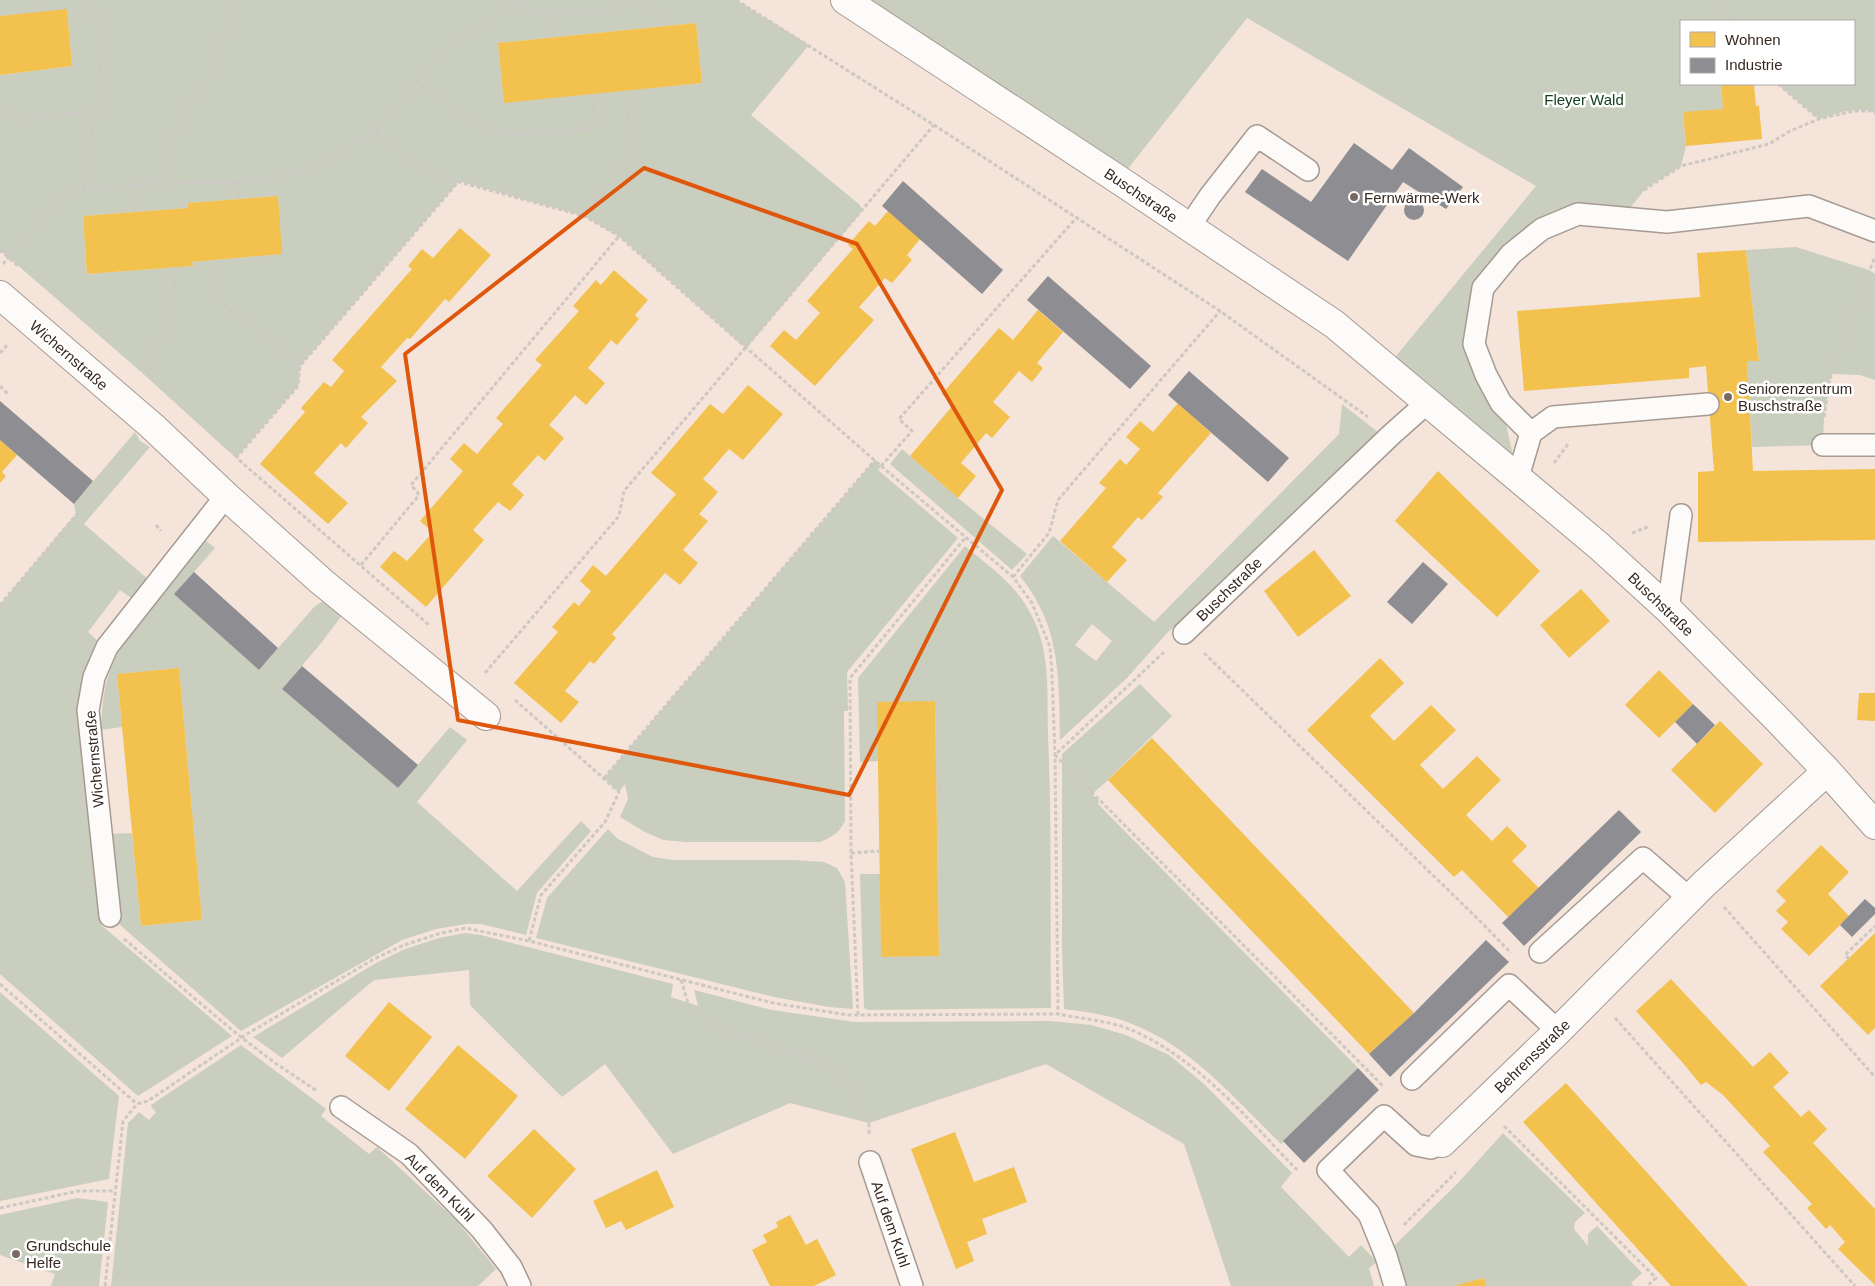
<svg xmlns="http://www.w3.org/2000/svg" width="1875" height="1286" font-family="Helvetica,sans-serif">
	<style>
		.green { fill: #c9cebe; fill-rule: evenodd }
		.homes { fill: #f2c14e }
		.industry { fill: #8d8d92 }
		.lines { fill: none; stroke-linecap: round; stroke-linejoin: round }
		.lane-casing { stroke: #a69a92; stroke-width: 24 }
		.street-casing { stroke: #a69a92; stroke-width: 30 }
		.path { stroke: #cec8c5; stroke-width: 3; stroke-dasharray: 4 2.5; stroke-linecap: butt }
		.lane { stroke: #fdfbf9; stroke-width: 21 }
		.street { stroke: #fdfbf9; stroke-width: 28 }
		.marked { fill: none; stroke: #df570d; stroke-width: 4; stroke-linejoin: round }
		.poi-dot { fill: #796a62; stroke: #fff; stroke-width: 2 }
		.labels { text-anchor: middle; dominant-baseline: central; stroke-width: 5; stroke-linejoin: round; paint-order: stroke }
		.park-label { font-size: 15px; fill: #14401d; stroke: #fff }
		.street-label { font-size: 15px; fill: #372922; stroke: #fff }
		.poi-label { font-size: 15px; fill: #372922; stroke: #fff; text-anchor: start }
	</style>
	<rect width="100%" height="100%" fill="#f4e4da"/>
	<path class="green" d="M0,0h736l73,45 -58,70 109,90 2,6 -116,137 -127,-112 -35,-20 -125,-35 -159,185 -2,20 -62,72 -97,-88 -139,-120v-175l72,-9 -5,-56 -67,6zM696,23l6,60 -198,19 -6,-59zM277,196l4,58 -89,8v4l-105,8 -4,-58 105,-8v-5z
		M844,0h1031v113c-16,-8 -40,1 -56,6l-41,-35h76v-63h-173v63h40l2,25 -40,4 3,33 -5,20 -35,22 -24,30 -80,11 -59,59 -9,56 27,59 17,74 -131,-110 149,-181 -289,-168 -128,162z
		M1796,247l73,23 6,4v106l-15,-5 -29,-1 -7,42 -1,29 -71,2 -5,-86 12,-1 -13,-110z
		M1342,404l41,32 -217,198 -39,44 -67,62c-1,-48 1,-99 -25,-142 -4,-8 -10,-15 -15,-22l33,-40 101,86 185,-188zM1092,624l20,17 -16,20 -21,-16z
		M135,432l5,9 10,6 -66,77 65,56 -15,20 -14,-10 -32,42 14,13 -19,64 16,212 2,4 131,111 -94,60 -138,-122v-369l76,-91 -2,-10z
		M902,449l56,49 69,56 -15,16 -122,-106z
		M875,460l6,6 -3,4 80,68 -111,134 1,39h-4l1,110c-6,12 -13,16 -25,21h-134l-23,-2 -18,-8 -25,-15 8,-18 -3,-15 -6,8 -15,-14z
		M196,533l19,15 -21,24 65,98 56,-64 10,-6 17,15 -20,27 -40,47 116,99 52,-61 17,13 -50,62 100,89 64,-70 10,10 -54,62 -11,42 -45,-11h-15l-30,5 -34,11 -161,91 -122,-107 -8,-90 21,-1 9,93 61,-6 -23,-252 -62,6 5,53 -21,3c1,-21 2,-42 10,-62 10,-27 34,-51 52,-73l-9,-9z
		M965,546c32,27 58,43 73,84 12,33 9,71 10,105 4,91 2,183 3,273l-183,2 -4,-2 -4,-134h20l1,83 58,-2 -4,-253h-57v59l-18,1 -2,-84z
		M1140,684l32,32 -64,64 -16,14 7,7 -1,3 260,264 -77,76c-45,-44 -89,-97 -149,-120 -21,-9 -45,-12 -68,-15l-2,-61v-194z
		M608,829l10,10 35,18 20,3h120l31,2 13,6 8,14 8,127 -24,-2 -55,-10 -238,-59 11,-40z
		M465,933l16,2 192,49 -2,13 27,9 -4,-16 78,20 83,12 195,-1 41,4 35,10 43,20 34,28 89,90 -11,14 68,70 12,-12 16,17 -8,6 5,18h-143l-47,-142 -138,-80 -177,59 -79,-20 -117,51 -68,-90 -43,33 -92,-92 -1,-35 -95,10 -92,78 -29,-21 123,-74 29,-14 34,-11z
		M0,992l119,104 -10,83 -109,22z
		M241,1045l85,64 -5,7 48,38 8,-7 78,72 41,50 -18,17h-367l17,-163 11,-11 10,8 7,-8 -4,-4 -1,-3z
		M1503,1133l82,80 -10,9 -1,7 14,17v-12l9,-8 45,47 -11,10 3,3h-148l-2,-8 -29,8h-52l-11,-38 66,-65z
		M77,1198l31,4 -9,84h-48l4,-12 -55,-19v-40z"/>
	<path class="homes" d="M67,9l5,57 -72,9v-59z
		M696,23l6,60 -198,20 -6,-60z
		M1721,84h33l2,22 3,-1 3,34 -76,7 -3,-34 40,-3z
		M278,196l4,58 -90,8 1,4 -106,8 -4,-58 105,-8v-5z
		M888,211l32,28 -13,16 5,5 -20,23 -7,-5 -26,29 15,13 -59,66 -45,-40 14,-16 12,10 24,-27 -13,-12 46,-52 -5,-4 21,-24 6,5z
		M460,228l31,27 -42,47 -4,-3 -35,40 -3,-1 -26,29 16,14 -36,36 7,6 -22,25 -5,-5 -27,30 34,30 -20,21 -68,-60 45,-52 -4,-4 23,-26 7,5 13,-16 -12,-11 80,-91 -4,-3 14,-17 11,9z
		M1746,250l13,111h-12l6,110 122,-2v71l-177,2v-70l16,-1 -8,-105 -17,2v10l-165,13 -7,-80 183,-14 -3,-44z
		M614,270l34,30 -13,15 4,4 -22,26 -6,-5 -23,28 17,15 -19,22 -11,-10 -26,30 15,13 -19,23 -7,-6 -26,29 12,11 -14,16 -12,-9 -25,28 11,10 -58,67 -46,-40 14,-16 13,10 26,-29 -13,-11 43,-50 -13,-12 14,-16 13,11 26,-30 -7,-6 46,-53 -7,-5 44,-49 -6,-5 23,-26 5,5z
		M1038,310l25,22 -26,31 6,5 -11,14 -13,-11 -26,31 17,15 -18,21 -6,-5 -25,30 15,13 -18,22 -48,-42 44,-52 -12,-10 57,-66 14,12z
		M748,385l35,29 -40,46 -14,-11 -26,30 15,13 -19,22 9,7 -25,29 15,13 -18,22 -15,-12 -53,61 4,4 -22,26 -4,-3 -25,30 14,11 -18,21 -47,-40 44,-51 -6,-5 22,-25 5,4 12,-15 -11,-10 13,-16 13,11 70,-82 -25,-21 59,-69 13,10z
		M1178,403l33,30 -53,60 5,4 -21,23 -4,-3 -26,30 15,13 -20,22 -47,-41 46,-53 -7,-5 21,-24 6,6 14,-16 -14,-12 14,-16 13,11z
		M0,440l17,15 -15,17 4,4 -6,7z
		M1438,471l102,100 -43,46 -102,-96z
		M1314,550l37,46 -53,41 -34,-46z
		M1581,589l29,32 -41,37 -29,-33z
		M1380,658l24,25 -34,33 24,25 37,-36 25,25 -36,35 23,24 34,-33 24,24 -35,35 26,26 15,-15 20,20 -15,15 27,27 -31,29 -46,-47 -8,7 -147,-147z
		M179,668l23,252 -61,6 -24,-252z
		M1659,670l34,34 -34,34 -34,-33z
		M1859,693h16v28l-18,-1z
		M935,701l4,255 -58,1 -4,-255z
		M1720,721l43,43 -48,49 -44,-43z
		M1152,738l262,275 -45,41 -261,-274z
		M1821,845l28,27 -21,22 21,22 -40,40 -28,-27 7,-7 -12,-11 10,-10 -10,-10z
		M1875,933v95l-7,7 -48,-49z
		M1671,979l82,88 17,-15 19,21 -16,14 28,30 8,-7 18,19 -14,14 62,66v76l-37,-36 7,-7 -15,-17 -4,4 -19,-21 5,-4 -49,-52 7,-6 -47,-51 -17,-13 -5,3 -19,-23 -46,-51z
		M389,1002l43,35 -43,54 -44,-35z
		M458,1045l60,51 -53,63 -60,-50z
		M1566,1083l85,94 97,109h-77l-148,-164z
		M534,1129l42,40 -44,49 -45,-42z
		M955,1132l19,50 40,-15 13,35 -45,17 5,15 -20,8 7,19 -18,8 -45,-120z
		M657,1170l17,37 -48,23 -5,-9 -15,7 -13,-27z
		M790,1215l16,30 11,-6 19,36 -22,11h-44l-18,-36 15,-8 -4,-7 15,-8 -2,-5z
		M1484,1278l2,8h-29v-1z"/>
	<path class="industry" d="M1354,143l38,27 17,-22 54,39 -17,22 -43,-27 -55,79 -103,-69 17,-23 49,33z
		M903,181l100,89 -21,24 -100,-88z
		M1404 210a10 10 0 1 1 20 0a10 10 0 1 1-20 0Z
		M1048,276l103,90 -21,23 -103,-89z
		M1189,371l100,87 -21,24 -100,-87z
		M0,401l93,80 -19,23 -74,-64z
		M1423,562l25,22 -36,40 -25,-22z
		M194,572l84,76 -19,22 -85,-76z
		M302,666l116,99 -20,23 -116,-99z
		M1693,704l22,21 -18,19 -22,-22z
		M1619,810l22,22 -117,114 -22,-23z
		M1865,899l10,9v6l-23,23 -12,-12z
		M1486,940l23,22 -119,115 -21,-23 45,-41z
		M1358,1068l21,22 -75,73 -21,-22z"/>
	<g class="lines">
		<g class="lane-casing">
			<path id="lane" d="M1189,227l21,-31 47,-60 51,34
				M1531,433l22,-16 155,-13
				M1823,445h52
				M1518,477l13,-44 -30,-30 -15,-28 -12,-31 9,-56 28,-34 31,-25 36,-15 89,8 142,-16 66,25
				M1668,609l13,-94
				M1184,633l208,-199 36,-32
				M110,916l-22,-206 6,-33 13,-30 119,-151
				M1540,952l103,-94 46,40
				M1412,1079l97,-94 49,46
				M341,1107l68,47 73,76 29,37 9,19
				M870,1162l42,124
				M1395,1286l-9,-30 -17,-42 -41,-44 56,-54 32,29 15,3 11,-5"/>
		</g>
		<g class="street-casing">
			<path id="street" d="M845,0l274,180 215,144 265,222 69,63 110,111 49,51 48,54
				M0,295l152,131 74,70 96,86 164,134
				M1442,1143l116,-112 146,-147 123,-113"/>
		</g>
		<path class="path" d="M33,0l2,13
			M513,0v4c31,13 94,13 124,-4
			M653,0l5,27
			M736,0l198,125 286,186 148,106
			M1718,0l15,21
			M552,12l2,25
			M416,82c27,20 63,51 98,52 26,1 54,-4 81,-6l-3,-34
			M1778,84l41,35
			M0,105l10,14 16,1 40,-6 31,-2
			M375,131c23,-27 45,-56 71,-81 20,-18 44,-32 67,-46
			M238,181l2,17
			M157,183l22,-60 14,-24 20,-29 20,-70
			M133,185l2,27
			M84,189l2,-29 11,-48 4,-37 -7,-75
			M1644,190l37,-24 88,-22 21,-13 29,-12 35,-8h17l4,2
			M584,216c16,-20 46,-49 46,-75 0,-16 -4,-34 -6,-50
			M0,250l18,16
			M214,260l4,33 9,15 34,24 39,34
			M3,264c14,-17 47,-60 65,-69 21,-11 51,-9 75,-11 44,-3 92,2 136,-8 35,-8 66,-26 96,-45l33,31 26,13 150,41 35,20 262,230 132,111 19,26 18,44 2,26 3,82 3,259
			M0,353l8,-9
			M139,370c29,-41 41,-50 34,-103
			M0,386l8,8
			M1824,417l7,-43 43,-115
			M236,458l62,-72 2,-20 159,-185
			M239,460l190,165
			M1554,463l14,-19
			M881,466l31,-35 -13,-12 178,-202
			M156,525l5,6
			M1632,533l18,-7
			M361,565l58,-70 -8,-10 208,-249
			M1013,577l36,-44 9,-33 162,-189
			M0,605l132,-156
			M1164,652l-109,103 328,331
			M1204,653l274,266 33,34
			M485,673l134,-157 5,-25 310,-366
			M515,700l104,92 -14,30 -64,73 -12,46
			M604,778l271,-318
			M851,853l28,-2
			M1724,907l151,170
			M124,939l113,95 38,29 42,28
			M1849,959l-4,-4 30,-29
			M681,980l7,23 24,23 126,42 31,55v11
			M0,984l137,120
			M858,1015l-7,-162 -1,-175 116,-141
			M1615,1018l240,268
			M1504,1126l152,152 -9,8
			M0,1208l78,-17h37
			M1404,1225l52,-53
			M105,1286l18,-165 14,-17 11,-3 99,-67 127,-75 30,-14 34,-11 27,-6 64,13 244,62 75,12 210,-1c24,5 48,6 71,15 66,27 119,90 167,140h3"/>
		<use href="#lane" class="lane"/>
		<use href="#street" class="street"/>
	</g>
	<path class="marked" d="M644,168l213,76 145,246 -153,305 -391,-75 -53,-366z"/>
	<g class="poi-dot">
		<circle cx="1354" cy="197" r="5"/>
		<circle cx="1728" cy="397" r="5"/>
		<circle cx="16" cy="1254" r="5"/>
	</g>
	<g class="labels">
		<g class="park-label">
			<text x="1584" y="99">Fleyer Wald</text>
		</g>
		<g class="street-label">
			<text transform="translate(1141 195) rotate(34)">Buschstraße</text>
			<text transform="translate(69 355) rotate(41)">Wichernstraße</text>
			<text transform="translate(1229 589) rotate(-44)">Buschstraße</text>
			<text transform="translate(1661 604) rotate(44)">Buschstraße</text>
			<text transform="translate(94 759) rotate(-95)">Wichernstraße</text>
			<text transform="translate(1532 1056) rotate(-44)">Behrensstraße</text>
			<text transform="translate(440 1187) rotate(45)">Auf dem Kuhl</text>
			<text transform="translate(891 1224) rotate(71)">Auf dem Kuhl</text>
		</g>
		<g class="poi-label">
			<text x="1364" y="197">Fernwärme-Werk</text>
			<text x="1738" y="388">Seniorenzentrum<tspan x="1738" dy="17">Buschstraße</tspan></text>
			<text x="26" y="1245">Grundschule<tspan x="26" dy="17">Helfe</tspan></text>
		</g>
	</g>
	<rect x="1680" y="20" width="175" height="65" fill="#ffffff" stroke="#afa9a7"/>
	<rect x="1690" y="32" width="25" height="15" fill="#f2c14e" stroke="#afa9a7"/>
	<text x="1725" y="45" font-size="15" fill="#372922">Wohnen</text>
	<rect x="1690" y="58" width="25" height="15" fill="#8d8d92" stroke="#afa9a7"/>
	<text x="1725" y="70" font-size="15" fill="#372922">Industrie</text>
</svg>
